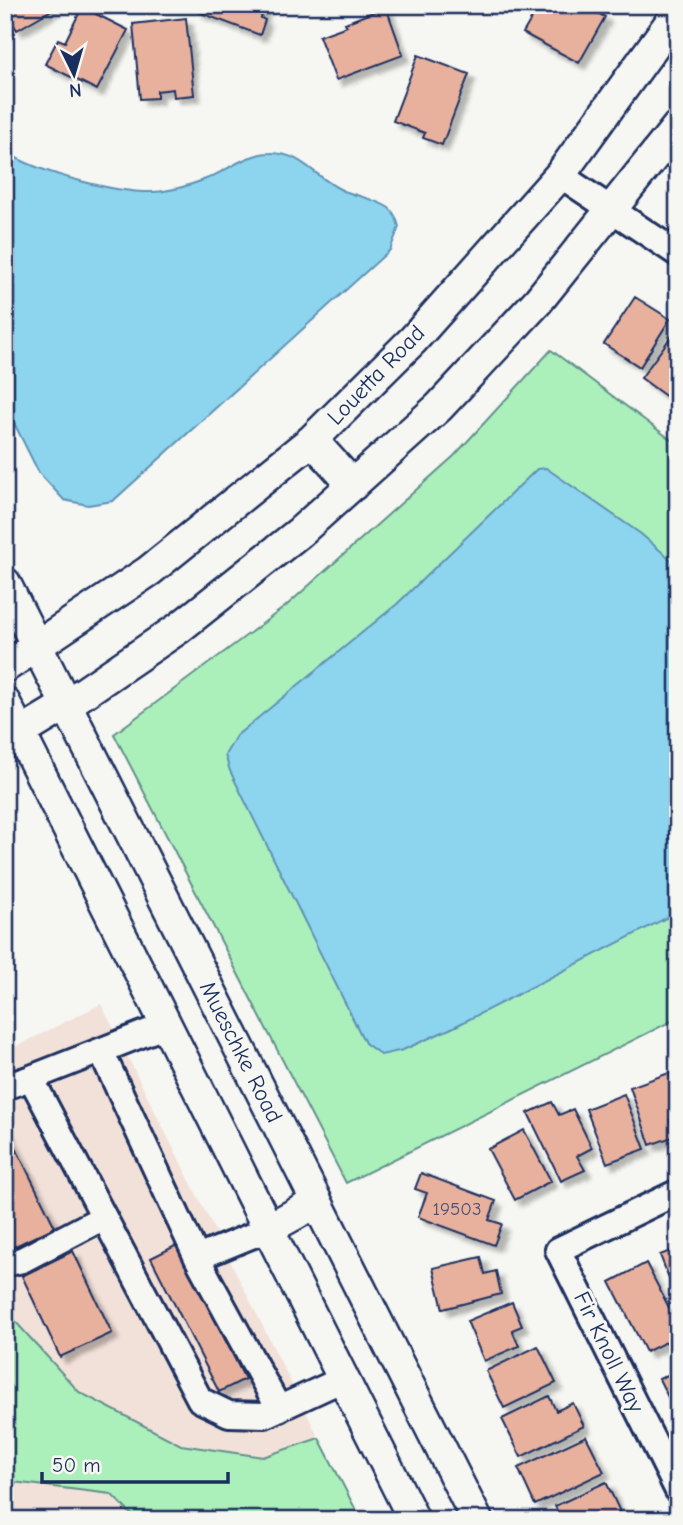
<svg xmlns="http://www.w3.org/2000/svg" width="683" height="1525" font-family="'Comic Neue',sans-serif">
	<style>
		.built { fill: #f2e1d9 }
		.green { fill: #abf0bb; stroke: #63908c; stroke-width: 2 }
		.water { fill: #8dd4ee; stroke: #5f92b4; stroke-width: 2 }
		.building { fill: #e8b19e; stroke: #1b2f5e; stroke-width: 2; filter: url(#shadow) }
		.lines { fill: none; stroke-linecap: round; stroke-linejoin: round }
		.minor-casing { stroke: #1b2f5e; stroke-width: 30 }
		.major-casing { stroke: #1b2f5e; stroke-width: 35 }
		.minor { stroke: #f6f6f2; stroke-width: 24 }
		.major { stroke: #f6f6f2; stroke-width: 30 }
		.labels { text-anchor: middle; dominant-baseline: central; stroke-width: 6; stroke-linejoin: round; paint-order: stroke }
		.number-label { font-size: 19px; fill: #4e506e }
		.street-label { font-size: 23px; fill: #1b2f5e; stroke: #f6f6f2 }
	</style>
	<defs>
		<filter id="shadow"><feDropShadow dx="6" dy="6" stdDeviation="2" flood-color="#0004"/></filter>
	</defs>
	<rect width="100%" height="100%" fill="#f6f6f2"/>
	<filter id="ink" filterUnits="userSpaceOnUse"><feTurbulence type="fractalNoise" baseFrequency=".0143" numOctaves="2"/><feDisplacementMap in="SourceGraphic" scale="14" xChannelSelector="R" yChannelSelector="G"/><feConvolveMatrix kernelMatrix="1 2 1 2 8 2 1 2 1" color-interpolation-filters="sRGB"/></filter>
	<g filter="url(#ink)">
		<path class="built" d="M101,1004l218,434 -56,19 -82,-12 -102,-53 -74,-82v-258z
			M5,1481l106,13 26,26h-132z"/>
		<path class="green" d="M551,350l127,95v573l-332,165 -232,-449 172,-128 168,-150z
			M5,1310l74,82 102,53 82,12 56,-19 42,82h-224l-26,-26 -106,-13z"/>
		<path class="water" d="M5,151c31,22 122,46 159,40 14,-2 29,-7 42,-12 20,-8 42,-26 64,-26 32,-1 47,27 74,38 16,6 32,8 45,17 6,5 8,12 10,19l-9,23 -277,251 -25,4 -24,-5 -25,-27 -34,-68z
			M546,468l95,66 37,32v346l-224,115 -51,23 -22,5 -16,-12 -135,-272 -5,-16 11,-19 161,-132 140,-135z"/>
		<path class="building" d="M5,5h55l-43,25 -12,-20z
			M200,5h65l-4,13 4,2 -5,15 -62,-23z
			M548,5h35l22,12 -26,46 -56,-30 14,-24 7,4z
			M82,7l46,23 -31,60 -52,-26 13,-25 7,3z
			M386,7l17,48 -67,25 -17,-44 28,-10 -2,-3z
			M186,18l8,77 -20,2 -1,-8 -16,2v7l-17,1 -7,-75z
			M418,55l51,19 -27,71 -19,-7 2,-5 -32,-12z
			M635,297l35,22 -30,48 -36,-23z
			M678,327v73l-3,3 -34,-25z
			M669,1073l9,25v19l-8,3 5,16 -25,9 -20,-58z
			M624,1094l21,55 -38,14 -21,-54z
			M552,1102l7,13 14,-6 19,39 -15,8 8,14 -24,11 -33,-68z
			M5,1126l50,101 -50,24z
			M524,1130l27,51 -36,19 -27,-51z
			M421,1173l75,28 -7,19 13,4 -8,21 -76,-28 9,-24 -12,-4z
			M177,1245l68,134 -26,13 -68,-134z
			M678,1248v53l-18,-46z
			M73,1251l39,82 -52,24 -38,-81z
			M481,1257l4,17 11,-3 5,23 -58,15 -10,-41z
			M646,1263l32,62v11l-32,16 -36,-70z
			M512,1302l10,24 -10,4 7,16 -35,15 -17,-40z
			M538,1346l18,37 -52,25 -18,-37z
			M678,1370v47l-19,-38z
			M549,1396l7,15 17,-8 11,23 -63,31 -19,-38z
			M586,1436l18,36 -69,33 -17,-37z
			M606,1482l17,36 -62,2 -6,-14z"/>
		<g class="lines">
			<g class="minor-casing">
				<path id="minor" d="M560,175l118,79
					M166,1025l-135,53 169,322 29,14 36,1 78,-36
					M101,1051l96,207 71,-29
					M5,1087l26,-9
					M678,1192l-120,58 120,241
					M197,1258l82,151
					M5,1264l17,-4 82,-43"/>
			</g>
			<g class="major-casing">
				<path id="major" d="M312,440l41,45
					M5,583l472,937
					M5,667l144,-96 163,-131 101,-100 147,-165 118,-163
					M5,703l409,817
					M5,742l61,-37 113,-77 121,-96 139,-125 99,-106 140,-175
					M268,1229l49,-27"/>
			</g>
			<use href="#minor" class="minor"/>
			<use href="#major" class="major"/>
		</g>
	</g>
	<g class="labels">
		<g class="number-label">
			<text x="457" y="1209">19503</text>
		</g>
		<g class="street-label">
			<text transform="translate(376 375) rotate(-46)">Louetta Road</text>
			<text transform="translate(241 1052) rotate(63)">Mueschke Road</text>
			<text transform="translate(609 1352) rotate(64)">Fir Knoll Way</text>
		</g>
	</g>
	<rect width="683" height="1525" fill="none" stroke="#f6f6f2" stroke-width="28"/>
	<rect x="14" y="14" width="655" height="1497" fill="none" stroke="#1b2f5e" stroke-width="2.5" filter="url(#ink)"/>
	<g transform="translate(74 74) rotate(175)" stroke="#f6f6f2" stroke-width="5" paint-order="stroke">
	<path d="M0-5L12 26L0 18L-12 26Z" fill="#1b2f5e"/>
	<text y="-10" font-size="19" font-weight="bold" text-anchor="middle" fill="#1b2f5e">N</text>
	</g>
	<path d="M42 1472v10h186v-10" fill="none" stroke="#1b2f5e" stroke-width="3.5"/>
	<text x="52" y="1472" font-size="21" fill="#1b2f5e" stroke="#f6f6f2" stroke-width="5" paint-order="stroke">50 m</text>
</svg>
